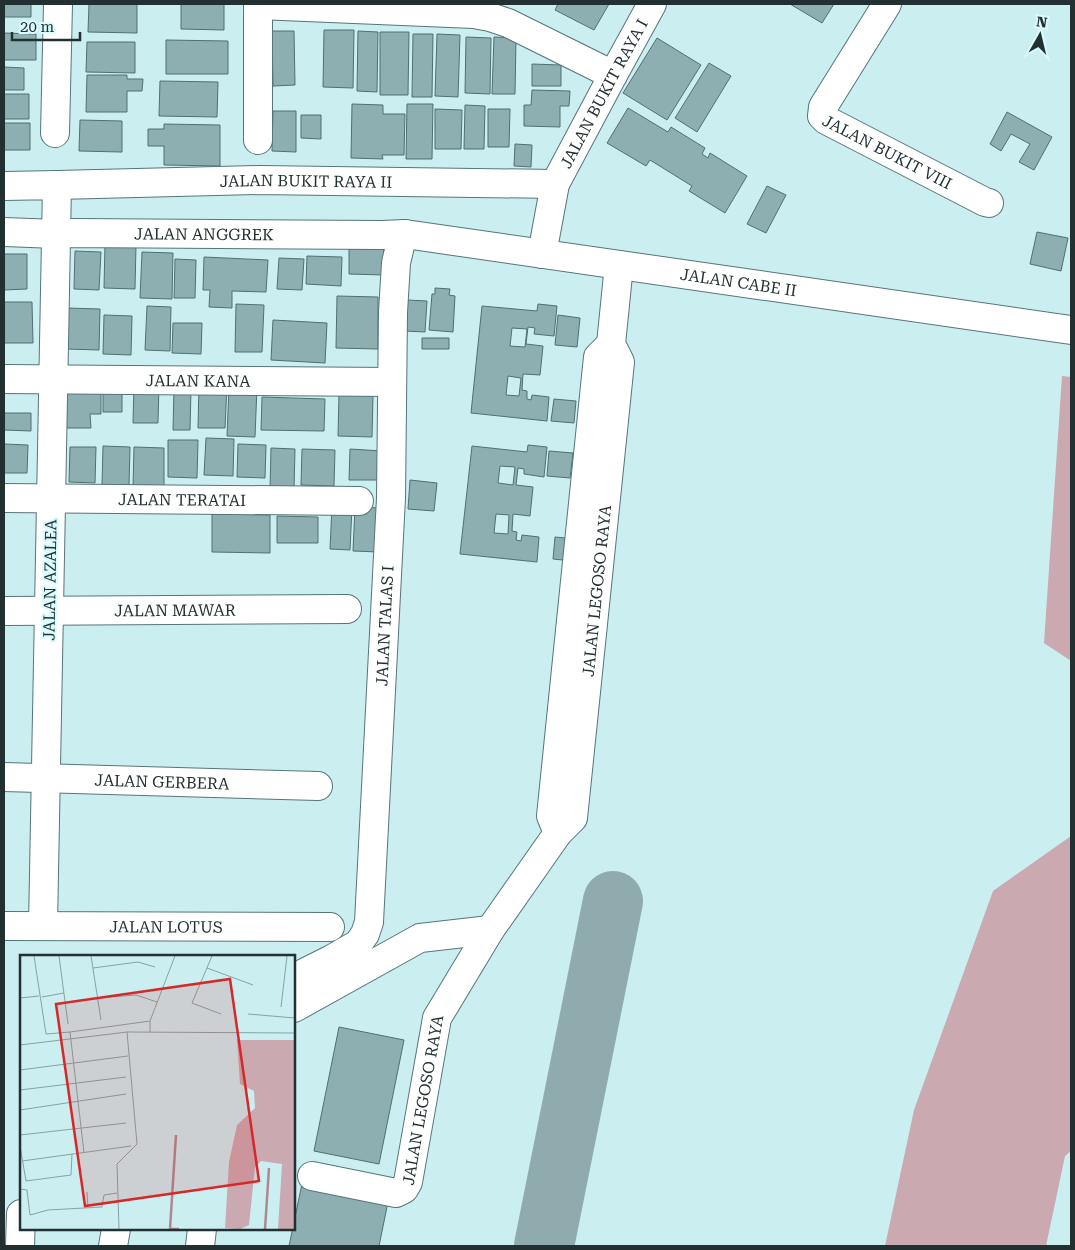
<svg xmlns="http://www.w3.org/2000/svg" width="1075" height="1250" font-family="'Roboto Serif',serif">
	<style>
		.green { fill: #cba9b1 }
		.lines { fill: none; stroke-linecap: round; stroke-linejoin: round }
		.taxiway { stroke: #90abae; stroke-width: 60 }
		.building { fill: #8eafb2; stroke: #506f71; fill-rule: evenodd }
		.minor-casing { stroke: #567578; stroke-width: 30 }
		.minor { stroke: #fff; stroke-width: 28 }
		.labels { text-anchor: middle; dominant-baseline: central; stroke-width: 4.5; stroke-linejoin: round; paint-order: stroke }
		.street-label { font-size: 16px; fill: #233031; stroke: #d9fcfe }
		.inset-river { fill: none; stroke: #ad8891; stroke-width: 2.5 }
		.inset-road { fill: none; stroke: #88a2a4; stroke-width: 1 }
		.view { fill: #d62828; fill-opacity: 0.15; stroke: #d62828; stroke-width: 2.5 }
		.inset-edge { fill: none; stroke: #233031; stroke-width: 2.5 }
	</style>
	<rect width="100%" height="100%" fill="#cbeef1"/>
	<path class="green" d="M1062,376l9,1v284l-27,-18z
		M1071,836v315l-6,5 -19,90h-161l29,-136 79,-219z"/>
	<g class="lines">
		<path class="taxiway" d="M544,1246l69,-345"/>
	</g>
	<path class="building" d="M4,4h27v13h-27z
		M89,4h48v29l-49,-1z
		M181,4h43v26l-43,-1z
		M558,4h51l-15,26 -39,-20z
		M790,4h44l-12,19z
		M324,30h30l-1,58 -30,-1z
		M272,31h22l1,54 -22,1z
		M358,31l20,1 -1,60 -20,-1z
		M380,32h29l-1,63h-28z
		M4,33l32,1v26h-32z
		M413,34h20l-1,63h-20z
		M437,34l23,1 -2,62 -23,-1z
		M466,37l25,1 -1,56 -25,-1z
		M494,37l22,1 -1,56h-23z
		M657,38l44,27 -34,55 -44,-27z
		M166,40l62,1v33h-62z
		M87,42h48v31l-49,-1z
		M709,63l22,13 -34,56 -22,-14z
		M532,64l29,1v21h-29z
		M4,67l20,1v22h-20z
		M87,75h40v4h16l-1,12h-15v21h-41z
		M160,81l58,1 -1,35 -58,-1z
		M532,90l38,1 -1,15h-9v21l-36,-1v-21h7z
		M4,94h25v25h-25z
		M352,104l31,1v9h22l-1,41h-22l1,4 -32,-1z
		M407,104h26l-1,55h-26z
		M465,105l20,1 -1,43h-20z
		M628,108l40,24 3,-5 34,21 -3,6 6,4 2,-5 37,23 -22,37 -36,-22 3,-5 -42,-26 -4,6 -39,-23z
		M435,109l27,1 -1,39h-26z
		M488,109h22l-1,38h-21z
		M273,111h23v41l-24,-1z
		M1007,112l45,25 -18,33 -15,-8 11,-18 -19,-10 -10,17 -11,-7z
		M301,115h20v24l-20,-1z
		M80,120l42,1v31l-43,-1z
		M4,123h26v27h-26z
		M164,124l56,1v41l-56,-1v-19h-16v-17h16z
		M515,144l17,1 -1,22 -17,-1z
		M767,186l19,9 -20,38 -19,-9z
		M1037,232l31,6 -7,33 -31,-7z
		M105,244l31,1 -1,44 -31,-1z
		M349,246l35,1v28l-35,-1z
		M75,251l26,1 -2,38 -25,-1z
		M142,252l31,1 -1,46 -32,-1z
		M4,254h23v35l-23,1z
		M307,256l35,1 -1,29 -35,-2z
		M204,257l64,3 -2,32 -34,-1v17l-23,-1 1,-17h-7z
		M279,258l25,1 -2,31 -25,-1z
		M175,259l21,1 -1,38h-21z
		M435,288l15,1 -1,6 6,1 -2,36 -24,-2 3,-36h3z
		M337,296l41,1v52l-42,-1z
		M407,300l20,1 -2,31 -20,-1z
		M4,302h28l1,41h-29z
		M236,304l28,1 -2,47h-27z
		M538,304l19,2 -3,30 -20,-2 1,-6 -7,-1 -2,17 17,2 -3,29 -17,-1 -1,16 5,1v8l4,1 1,-5 17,2 -2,24 -76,-8 11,-107 55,5zM512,328l15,1 -2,18 -15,-1zM508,376l13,2 -2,18 -13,-1z
		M147,306l24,1 -1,44 -25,-1z
		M68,308l32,1 -1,41 -32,-1z
		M104,315l28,1 -1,39 -28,-1z
		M558,315l22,3 -3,29 -22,-2z
		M273,320l54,3 -2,40 -54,-3z
		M173,323h29l-1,31 -29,-1z
		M422,338h27v11h-27z
		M134,384l25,1 -1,38h-25z
		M199,384l28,1 -2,43h-27z
		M229,386l28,1 -2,50 -28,-1z
		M62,388h39v26h-11l1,14h-29z
		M174,388l17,1 -1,41h-17z
		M103,389h19v23h-19z
		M339,394l34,1 -1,42 -34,-1z
		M262,397l63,2 -1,32 -63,-1z
		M554,399l22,2 -2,22 -23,-2z
		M4,413h27v18l-27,-1z
		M206,438l28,1 -1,37 -29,-1z
		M168,440h30l-1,38 -29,-1z
		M4,444l24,1 -1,28h-23z
		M238,444l28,1 -1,33 -28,-1z
		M528,445l19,2 -3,30 -20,-3v-5l-6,-1 -2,17 17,2 -3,29 -17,-2 -1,17 5,1 -1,8 5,1 1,-6 17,2 -2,25 -77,-8 12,-108 55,6zM500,466l15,1 -2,18 -15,-2zM496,514l13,1 -1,19 -14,-1z
		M103,446l27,1 -1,39 -27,-1z
		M70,447h26l-1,36 -26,-1z
		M134,447l30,1v39h-31z
		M271,448l24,1 -1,41h-24z
		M302,449l33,1 -1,36 -33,-1z
		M350,449l33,2 -1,29h-33z
		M549,451l24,2 -3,25 -23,-2z
		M410,480l27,3 -3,28 -26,-2z
		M332,506l20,1 -2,43 -20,-1z
		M355,507l26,1 -2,44 -26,-1z
		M212,514l58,1v38l-58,-1z
		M277,516l41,1v26h-41z
		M555,537l21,2 -3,22 -20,-2z
		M339,1027l65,13 -25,124 -65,-13z
		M303,1179l86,18 -10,49h-90z"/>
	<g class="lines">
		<g class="minor-casing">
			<g id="minor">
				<path id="s1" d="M887,4l-64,103 -1,9 4,4 159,82 4,1"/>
				<path d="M258,5l216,9 16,3 18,6 105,52"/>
				<path d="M55,133l3,-129"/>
				<path d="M258,140v-136"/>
				<path id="s2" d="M57,185l203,-5 295,4"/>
				<path d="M4,186l53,-1 -14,741"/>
				<path id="s3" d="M4,232l53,2 17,-1 308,2 23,-1 666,96"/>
				<path id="s4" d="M542,254l13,-70 58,-109 39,-71"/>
				<path id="s5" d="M4,379l388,3"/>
				<path id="s6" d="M4,498l355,3"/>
				<path id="s7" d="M4,611l343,-2"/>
				<path id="s8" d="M4,777l314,9"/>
				<path d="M558,833l-7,-17 47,-459 13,-13"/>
				<path id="s9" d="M4,926l326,1"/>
				<path id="s10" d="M294,978l38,-19 26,-15 7,-10 4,-12 22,-424 2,-186 3,-49 4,-17 5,-12"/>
				<path d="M294,1008l126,-70 70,-8"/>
				<path id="s11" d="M312,1176l84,17 8,-4 4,-7 29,-164 53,-88 68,-97 15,-15 47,-456 -9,-18 8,-79"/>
				<path d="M20,1246l1,-32"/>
				<path d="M113,1246l3,-17"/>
				<path d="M200,1246l2,-17"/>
			</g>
		</g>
		<use href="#minor" class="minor"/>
	</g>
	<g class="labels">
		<g class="street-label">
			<text stroke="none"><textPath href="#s4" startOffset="174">JALAN BUKIT RAYA I</textPath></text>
			<text stroke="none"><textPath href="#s1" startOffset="205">JALAN BUKIT VIII</textPath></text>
			<text stroke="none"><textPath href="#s2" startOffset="249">JALAN BUKIT RAYA II</textPath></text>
			<text stroke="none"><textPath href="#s3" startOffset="200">JALAN ANGGREK</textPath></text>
			<text stroke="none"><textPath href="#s3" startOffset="738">JALAN CABE II</textPath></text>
			<text stroke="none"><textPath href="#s5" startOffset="194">JALAN KANA</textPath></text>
			<text stroke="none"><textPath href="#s6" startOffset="178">JALAN TERATAI</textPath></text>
			<text transform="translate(50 580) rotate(-89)">JALAN AZALEA</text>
			<text stroke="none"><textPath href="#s11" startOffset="740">JALAN LEGOSO RAYA</textPath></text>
			<text stroke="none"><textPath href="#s7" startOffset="171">JALAN MAWAR</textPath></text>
			<text stroke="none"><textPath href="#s10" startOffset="394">JALAN TALAS I</textPath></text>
			<text stroke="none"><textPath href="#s8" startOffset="158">JALAN GERBERA</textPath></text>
			<text stroke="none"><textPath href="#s9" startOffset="162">JALAN LOTUS</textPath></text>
			<text stroke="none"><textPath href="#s11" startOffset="186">JALAN LEGOSO RAYA</textPath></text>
		</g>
	</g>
	<g transform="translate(20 955)">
		<rect width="275" height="275" fill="#cbeef1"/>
		<path d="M217,85h58v189h-17l4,-65 -21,-3 -6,6 -6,58 -9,4 -15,-1 4,-66 8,-37 18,-17 -1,-17 -14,-7z" fill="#cba9b1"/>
		<path class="inset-river" d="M156,180l-6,94h9M245,274l4,-61"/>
		<path class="inset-road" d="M14,1l12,78 24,-2 14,121M39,1l9,68M71,1l10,64M192,1l-20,47 29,11M73,13l45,-6 17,5M187,13l46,17M22,42l22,-4M0,43l19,-2M78,43l38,-3 21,7M261,52l6,-51M228,59l47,4M50,77l80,-11M130,77v-11l25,-65M0,90l107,-13 168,1M0,115l108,-14M0,135l106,-13M0,155l106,-16M0,180l106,-12M0,191l6,35 45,-6 1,-21M2,206l109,-15M0,234l7,1 3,25 18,-5 54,-3 2,-12 13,-2M67,237l1,16M99,274l-2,-65 20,-20 -10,-112"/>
		<path class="view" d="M210,24l29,202 -174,25 -29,-202z"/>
		<rect width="275" height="275" class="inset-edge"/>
	</g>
	<rect width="1075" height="1250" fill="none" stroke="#233031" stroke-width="10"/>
	<g transform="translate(1040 35) rotate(8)" stroke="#d9fcfe" stroke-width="4" paint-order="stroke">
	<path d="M0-4L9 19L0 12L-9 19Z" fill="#233031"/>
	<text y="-8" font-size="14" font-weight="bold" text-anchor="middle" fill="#233031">N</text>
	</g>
	<path d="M12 32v8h68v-8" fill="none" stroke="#233031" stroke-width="2.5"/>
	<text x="20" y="32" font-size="15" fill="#233031" stroke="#d9fcfe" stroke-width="4" paint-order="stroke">20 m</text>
</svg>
